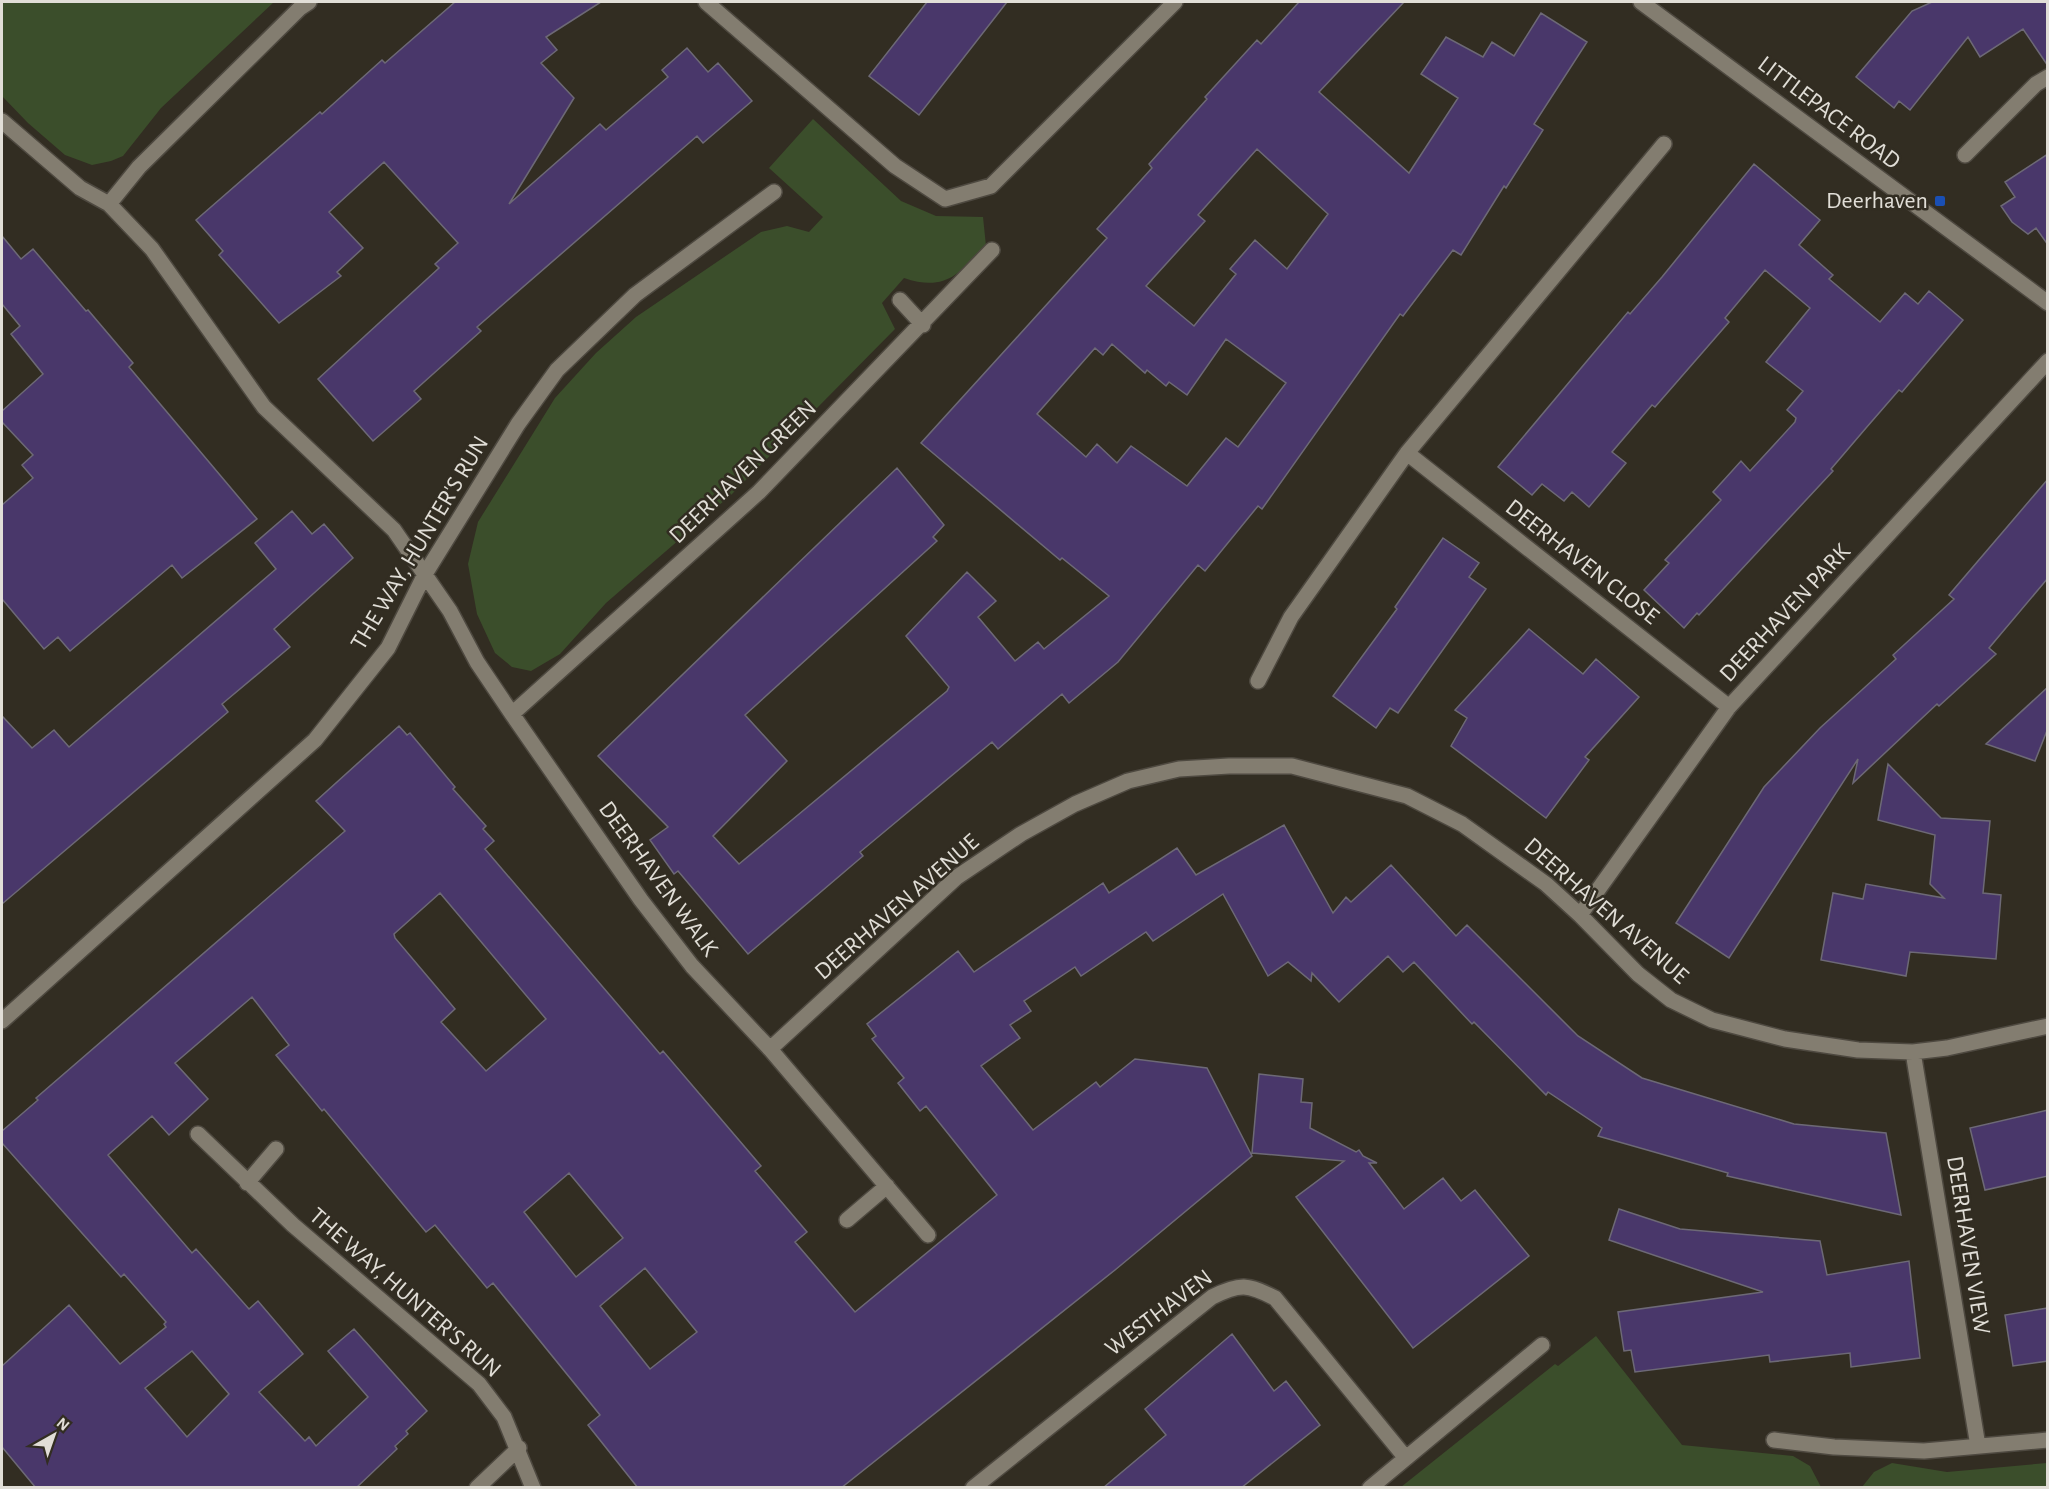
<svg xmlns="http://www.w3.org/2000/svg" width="2049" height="1489" font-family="'Alegreya Sans',sans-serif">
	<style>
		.green { fill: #3b4e2b }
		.building { fill: #49376a; stroke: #6d6976; stroke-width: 1.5; fill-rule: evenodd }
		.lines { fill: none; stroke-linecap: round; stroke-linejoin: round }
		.minor-casing { stroke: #4e4940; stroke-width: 18 }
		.minor { stroke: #837d70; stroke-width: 15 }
		.transit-dot { fill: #1a4fb4; stroke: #322d22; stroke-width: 2 }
		.labels { text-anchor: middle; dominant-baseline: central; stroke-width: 5; stroke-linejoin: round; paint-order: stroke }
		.street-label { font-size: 24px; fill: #e1ded7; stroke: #322d22 }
		.poi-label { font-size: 24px; fill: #e1ded7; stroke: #322d22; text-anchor: end }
	</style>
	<rect width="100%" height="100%" fill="#322d22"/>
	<path class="green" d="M2,2h272l-113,106 -38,48 -12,5 -19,4 -27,-10 -37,-32 -26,-27z
		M813,119l88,82 35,15 47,1 3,29c-27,28 -41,46 -82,32l-22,25 13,26 -163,165 -126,109 -46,51 -29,17 -19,-4 -17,-14 -18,-39 -9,-50 10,-42 77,-124 41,-45 40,-36 125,-85 26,-6 22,6 14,-15 -54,-49z
		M1596,1336l86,109 111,11 17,10 11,21h-420l154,-123 3,2z
		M1892,1463l55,9 100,-9v24h-185l12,-15z"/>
	<path class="building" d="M455,2h146l-55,35 11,13 -16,13 33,35 -65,106 91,-80 6,6 62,-53 -6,-7 25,-22 21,24 10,-9 34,38 -49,42 -6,-7 -220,191 4,4 -67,60 7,8 -48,42 -55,-62 121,-111 -4,-4 23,-21 -74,-81 -55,50 34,36 -26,24 4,4 -62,47 -60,-68 4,-4 -27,-31 124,-108 2,2 60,-54 3,3z
		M927,2h80l-88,113 -50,-39z
		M1299,2h105l-85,90 90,81 49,-75 -37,-24 25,-37 37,20 9,-15 22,14 27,-43 46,29 -53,82 9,6 -37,58 -2,-2 -43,69 -8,-5 -50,66 -3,-2 -138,195 -4,-3 -53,65 -7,-6 -80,97 -49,41 -7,-9 -64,55 -6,-7 -132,110 3,4 -115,98 -70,-83 -4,3 -24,-34 18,-13 -70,-71 299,-288 47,57 -11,12 4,4 -192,174 42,46 -74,75 26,28 208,-173 2,-4 -43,-51 61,-64 29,29 -18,16 37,44 23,-19 6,7 65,-53 -47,-38 -2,2 -139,-117 186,-205 -10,-9 55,-61 -3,-4 58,-65 -2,-2 52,-57 4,4zM1257,149l71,65 -41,55 -32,-29 -25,29 6,5 -42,52 -48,-40 59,-65 -7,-6zM1226,339l60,44 -48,64 -12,-9 -39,48 -56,-40 -14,17 -20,-19 -11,13 -49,-43 58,-66 8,7 9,-11 33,29 2,-3 19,16 3,-4 18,13z
		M1932,2h116v64l-25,-37 -43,28 -12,-20 -58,73 -11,-9 -5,7 -38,-31 56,-66z
		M2048,154v91l-12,-17 -8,6 -16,-12 -11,-16 14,-9 -10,-15z
		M1754,164l66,56 -21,25 34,30 -4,4 51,43 25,-29 13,11 11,-13 34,29 -61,72 -3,-2 -33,38 -35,41 2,2 -134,144 -2,-2 -13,15 -40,-38 25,-27 -4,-3 56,-60 -8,-8 28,-31 9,10 45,-49 1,-4 -9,-8 16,-19 -37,-29 44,-54 -45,-38 -40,48 4,4 -74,85 -3,-2 -40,47 14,11 -37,44 -17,-15 -8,9 -22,-17 -10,11 -34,-28 130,-155 2,2 32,-37z
		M2,236l19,23 12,-10 53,62 2,-1 45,53 -4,4 128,152 -75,59 -10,-13 -102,86 -12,-14 -14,12 -42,-50v-94l31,-27 -11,-13 11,-10 -31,-33v-11l41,-37 -32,-40 9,-8 -18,-22z
		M2048,479v99l-59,70 7,6 -57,52 -2,-2 -84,79 5,-24 -129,199 -53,-35 88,-136 56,-59 76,-69 -3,-4 61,-56 -5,-4z
		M292,511l20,23 12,-10 29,34 -79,71 16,18 -68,57 6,8 -226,192v-188l30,32 22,-18 15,17 207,-178 -21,-26z
		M1443,538l36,25 -10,14 17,12 -88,124 -8,-5 -14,20 -43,-32 64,-87 -2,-2z
		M1529,629l54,45 13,-15 43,38 -54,60 4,3 -43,58 -95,-72 16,-28 -12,-8z
		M2048,687v41l-13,33 -49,-17z
		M399,726l8,9 3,-2 45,54 -2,2 33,37 -3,3 11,12 -9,8 175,205 3,-3 98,115 -6,5 52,61 -12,10 60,70 142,-117 -71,-89 -6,5 -22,-28 6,-5 -32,-39 4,-3 -9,-12 91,-73 16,21 129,-89 6,10 68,-45 19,27 88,-50 49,88 13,-16 5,5 40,-37 65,71 11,-11 111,111 64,42 152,46 92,9 15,82 -174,-39 1,-3 -130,-37 4,-8 -54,-36 -2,3 -72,-73 -2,2 -58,-62 -11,10 -15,-16 -49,46 -27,-29 -1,8 -23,-19 -20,14 -45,-82 -70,47 -7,-9 -65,44 -6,-9 -51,34 7,10 -21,14 10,13 -39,28 52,64 63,-48 4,5 35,-28 72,9 45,88 -137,114 -274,218h-203l-50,-63 12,-10 -107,-132 -6,5 -52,-63 -9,7 -102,-123 -2,2 -46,-56 13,-10 -37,-48 -77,66 33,36 -39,36 -17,-19 -44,39 84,98 4,-4 53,60 9,-8 45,53 -44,38 46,49 4,-4 7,9 52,-49 -40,-46 26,-22 73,82 -21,20 2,3 -13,12 2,3 -41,39h-320l-34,-41v-81l67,-61 51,59 46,-37 -2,-3 2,-2 -42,-48 -3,3 -119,-134v-12l36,-31 -2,-2 309,-267 -29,-30zM440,893l106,126 -60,52 -45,-49 14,-13 -60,-71 -1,-4zM569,1173l54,65 -47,39 -52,-65zM645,1268l52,64 -47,37 -50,-63zM192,1351l37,43 -42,43 -42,-49z
		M1888,764l53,54 49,3 -7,72 18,2 -5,64 -86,-7 -4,24 -85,-16 12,-67 30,6 3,-15 78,14 -14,-14 5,-49 -57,-15z
		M1259,1074l44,5 -2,23 11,1 -2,25 46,24 3,-2 4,6 14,7h-8l35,46 39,-31 18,23 14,-11 54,66 -116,92 -117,-151 48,-36 -92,-8z
		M2048,1110v66l-63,14 -15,-62z
		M1619,1209l61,20 140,12 7,34 82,-14 11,97 -69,9 -1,-14 -80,9 -1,-7 -134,17 -4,-22 -7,1 -6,-39 145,-20 -154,-52z
		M2048,1308v53l-35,5 -8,-51z
		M1232,1334l42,57 12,-10 34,44 -79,63h-138l63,-53 -21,-26z"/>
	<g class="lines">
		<g class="minor-casing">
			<path id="minor" d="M706,2l189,164 50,33 46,-13 184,-184
				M1641,2l407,301
				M2,121l78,67 29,16 43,45 112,158 130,123 56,81 27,51 35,52 129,186 51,66 78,83 158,186
				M1965,155l71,-71 12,-7
				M109,204l30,-37 161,-159 9,-6
				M900,300l23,25
				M1407,453l322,254
				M1258,681l33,-64 116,-164 257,-309
				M512,714l247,-222 233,-242
				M1580,915l149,-208 319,-346
				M2,1021l313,-281 73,-92 37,-74 93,-150 39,-54 78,-75 139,-103
				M770,1049l187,-172 64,-43 54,-30 53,-23 51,-12 50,-3h63l115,30 55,28 84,60 34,31 58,59 33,26 41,20 73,19 73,11 55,2 34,-4 101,-22
				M1913,1052l65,394
				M198,1134l95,91 186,159 25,33 29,71
				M247,1183l29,-34
				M847,1220l40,-34
				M1774,1440l60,7 90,4 124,-11
				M477,1488l42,-40
				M973,1488l239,-191c28,-14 36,-13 63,1l130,159
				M1370,1488l172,-143"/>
		</g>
		<use href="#minor" class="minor"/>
	</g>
	<rect class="transit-dot" x="1934" y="195" width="12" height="12" rx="3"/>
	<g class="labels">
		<g class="street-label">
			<text transform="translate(1829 113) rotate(37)">LITTLEPACE ROAD</text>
			<text transform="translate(743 472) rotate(-44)">DEERHAVEN GREEN</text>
			<text transform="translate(420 543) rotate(-59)">THE WAY, HUNTER'S RUN</text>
			<text transform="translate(1582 562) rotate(38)">DEERHAVEN CLOSE</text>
			<text transform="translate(1785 613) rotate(-47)">DEERHAVEN PARK</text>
			<text transform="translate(658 879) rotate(54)">DEERHAVEN WALK</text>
			<text transform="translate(897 907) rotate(-41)">DEERHAVEN AVENUE</text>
			<text transform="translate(1606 911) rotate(41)">DEERHAVEN AVENUE</text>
			<text transform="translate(1968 1245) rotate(81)">DEERHAVEN VIEW</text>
			<text transform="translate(405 1293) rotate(41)">THE WAY, HUNTER'S RUN</text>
			<text transform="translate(1159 1313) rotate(-37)">WESTHAVEN</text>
		</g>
		<g class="poi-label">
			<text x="1928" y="201">Deerhaven</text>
		</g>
	</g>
	<rect width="2049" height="1489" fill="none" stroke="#e1ded7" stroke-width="6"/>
	<g transform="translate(54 1435) rotate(40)" stroke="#322d22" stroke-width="4.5" paint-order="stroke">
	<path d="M0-4.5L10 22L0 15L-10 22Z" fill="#e1ded7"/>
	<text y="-9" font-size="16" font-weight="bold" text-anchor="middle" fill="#e1ded7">N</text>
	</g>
</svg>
